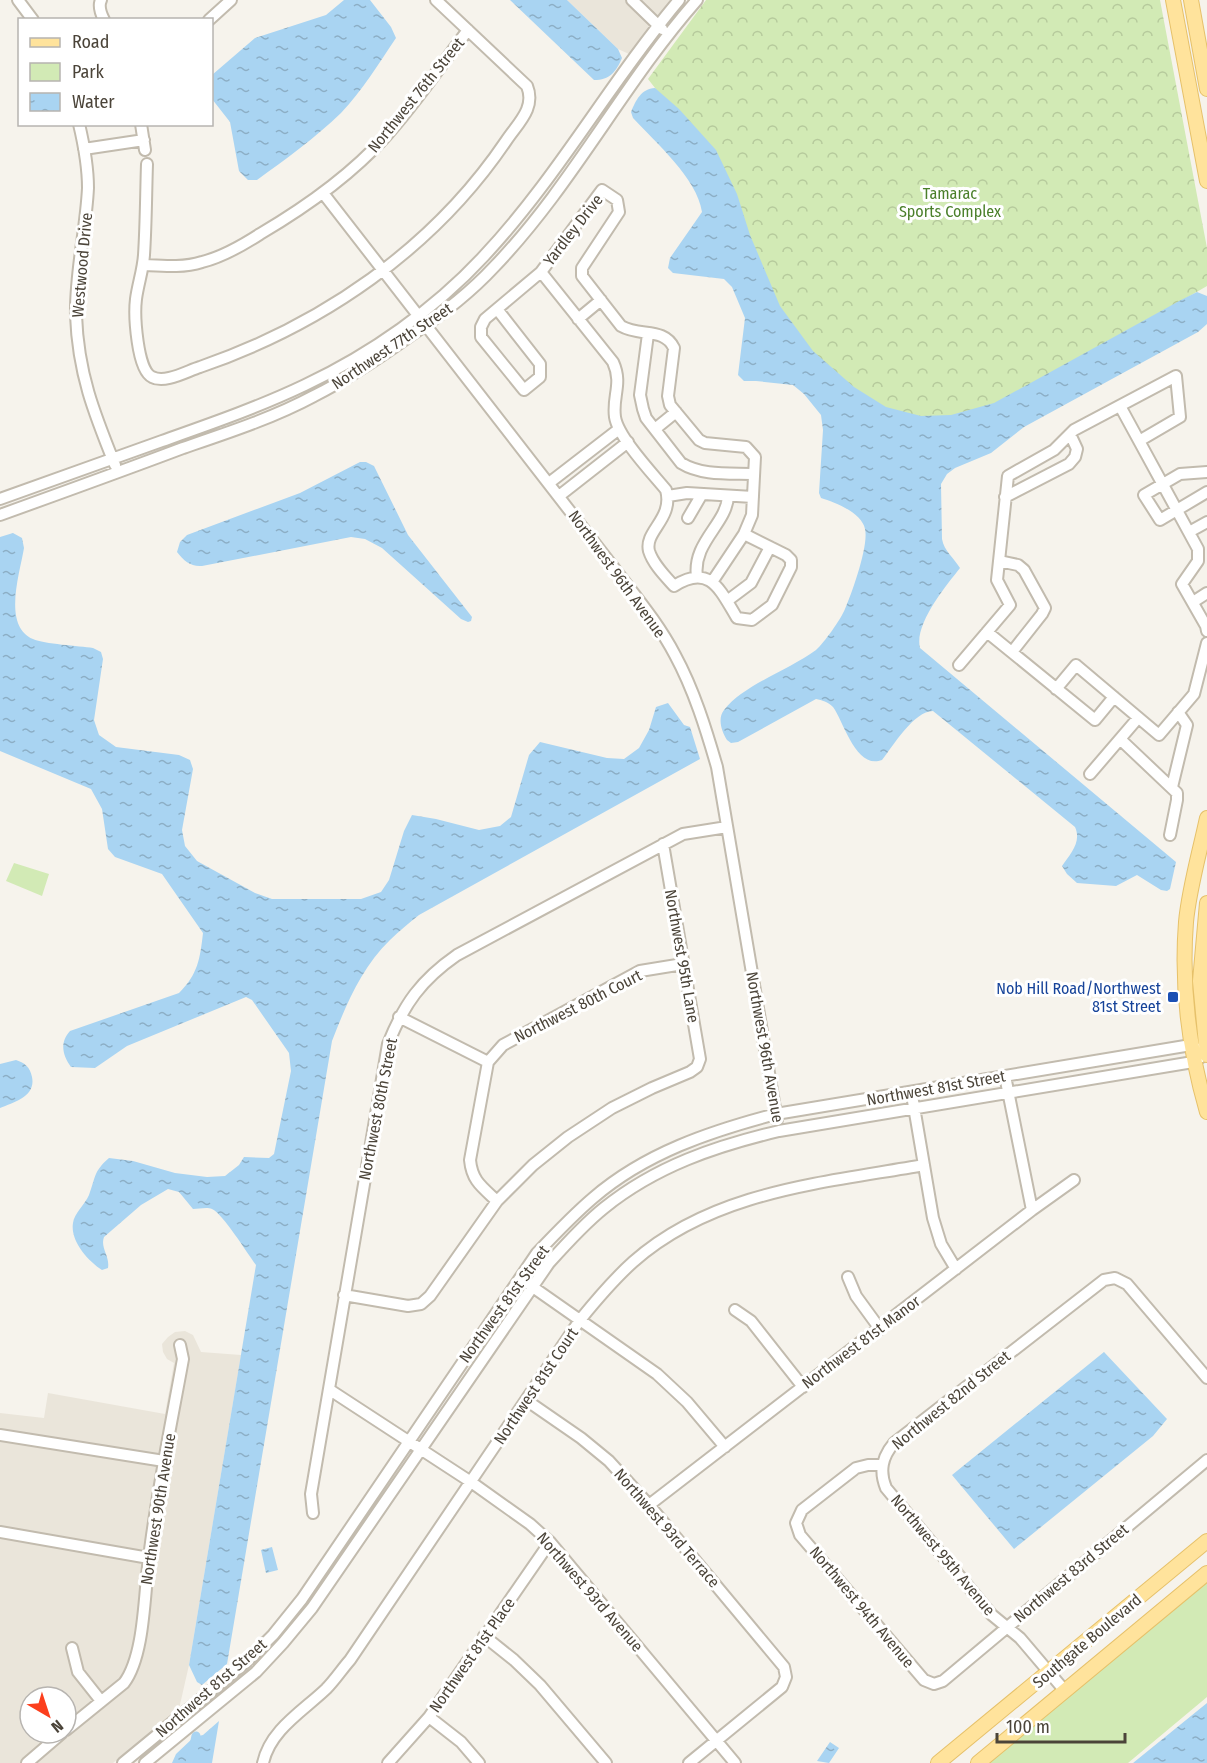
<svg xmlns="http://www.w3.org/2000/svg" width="1207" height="1763" font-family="'Fira Sans Condensed',sans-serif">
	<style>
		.residential { fill: #eae5da; fill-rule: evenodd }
		.green { fill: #d2eab5 }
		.forest { fill: url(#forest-crowns) }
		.water { fill: url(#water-ripples) }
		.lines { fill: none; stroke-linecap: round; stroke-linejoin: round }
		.canal { stroke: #a9d4f2; stroke-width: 9 }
		.minor-casing { stroke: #c2bbae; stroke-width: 14 }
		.major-casing { stroke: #e6c16a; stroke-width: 16 }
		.minor { stroke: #fff; stroke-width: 10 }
		.major { stroke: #ffe39c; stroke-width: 14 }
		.transit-dot { fill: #1a4fb4; stroke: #fff; stroke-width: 2 }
		.labels { text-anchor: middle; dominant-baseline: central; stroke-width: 6; stroke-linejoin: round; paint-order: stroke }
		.street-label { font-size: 16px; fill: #4b4439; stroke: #fff }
		.park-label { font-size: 16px; fill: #4a7f2a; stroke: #fff }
		.transit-label { font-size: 16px; fill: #164399; stroke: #fff; text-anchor: end }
	</style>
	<defs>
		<pattern id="forest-crowns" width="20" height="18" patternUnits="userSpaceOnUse" patternTransform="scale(1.5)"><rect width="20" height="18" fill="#d2eab5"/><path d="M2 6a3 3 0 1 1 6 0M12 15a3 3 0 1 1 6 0" fill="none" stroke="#b6ca9c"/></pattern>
		<pattern id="water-ripples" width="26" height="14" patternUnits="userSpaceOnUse" patternTransform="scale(1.5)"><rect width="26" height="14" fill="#a9d4f2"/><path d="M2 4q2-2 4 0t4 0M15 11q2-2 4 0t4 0" fill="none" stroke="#8caec5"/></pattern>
	</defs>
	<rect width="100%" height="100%" fill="#f6f3ec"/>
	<path class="residential" d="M567,0h103l-41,54 -11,-5z
		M185,1331l8,4 8,17 40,3 -52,310 -10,44 -66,54h-113v-350l44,5 4,-25 117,21 9,-51 -7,-4 -4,-7 -1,-8 6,-7 7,-5zM30,1697h36v36h-36z"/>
	<path class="green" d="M14,863l35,11 -7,22 -36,-15z
		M1207,1581v116l-79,66h-140z"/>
	<path class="forest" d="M706,0h454l47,248v38l-161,93 -53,28 -45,11 -37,1 -56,-24 -54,-51 -146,-256 -7,-9z"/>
	<path class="water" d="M344,0h26l21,27 5,11c-17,25 -34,53 -55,75 -26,25 -55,46 -84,67h-9l-9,-9 -9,-49 -18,-23v-24l43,-37 71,-23z
		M510,0h57l51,49 4,9c-6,14 -12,22 -28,22z
		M655,88l24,21 37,41 21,44 13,41 30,71 33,45 41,36 32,20 35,9 30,-1 43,-12 187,-103 16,-8 10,4v28l-9,8 -174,95 -33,26 -36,15 -8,6 -6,10 1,55c2,12 12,19 18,29 -14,18 -46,56 -40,80l256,214 -6,27 -3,2 -6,-1 -24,-15 -21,11 -39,-3 -10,-9 -5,-8c8,-12 20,-24 13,-39l-142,-116c-19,0 -40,35 -51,49 -26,10 -38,-38 -49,-53 -5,-5 -11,-7 -17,-8l-78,43 -7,1 -4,-3c-5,-8 -10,-21 -3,-30 19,-25 65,-40 92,-60 8,-7 25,-31 29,-41 7,-16 24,-64 20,-80 -3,-16 -30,-27 -44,-31l-2,-5 4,-63 -2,-15 -17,-21 -11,-9 -37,-4h-12l-6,-6 7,-57 -13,-31 -8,-8 -51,-6 -5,-5 2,-10 32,-46c-5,-34 -46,-69 -69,-94l-2,-6c5,-12 10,-23 24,-24z
		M360,462h6l8,4 34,69 64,82 -1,4 -3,1 -7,-3 -79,-71 -17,-9 -14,-2 -149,29c-11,1 -18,-5 -25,-14l3,-10 7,-7 113,-42z
		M13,533l9,5 2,10c-4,25 -22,78 9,91 11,5 46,7 60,9l8,4 2,7 -9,61 5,15 17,12 63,8 11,5 3,9 -11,61 3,16 12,15 58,32 17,6h89l20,-7 8,-12 15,-49 8,-16 24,4 43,11 21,-4 11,-9 18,-62 11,-13 67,16 17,1 15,-11 10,-18 7,-23 12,-4 16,22 6,2 10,32 -281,156c-10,8 -20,16 -29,25 -29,28 -44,65 -58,101l-105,623 -25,21 -5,-3 -8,-17 67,-400c-9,-12 -33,-51 -44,-56 -5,-2 -13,0 -19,0l-14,-17 -11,-3 -27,16 -37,32c-4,11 6,19 4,31l-6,2c-14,-9 -32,-29 -29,-47 1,-9 12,-19 16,-28 7,-18 4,-23 20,-37l24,3 42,12 32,4 18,-1 14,-11 5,-8 25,1 5,-4 17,-83 -2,-18 -37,-53 -6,-3 -119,49 -32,22 -24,-1c-8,-11 -12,-24 -1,-36l109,-38c19,-19 21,-34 24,-60l-41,-59 -47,-17 -7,-8 -6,-40 -11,-20 -91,-38v-214z
		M16,1060c9,3 14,7 16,17 4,19 -17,25 -32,31v-44z
		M1104,1352l63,67 -14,17 -139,113 -62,-74z
		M272,1547l6,23 -12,3 -5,-23z
		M1207,1703v60h-74z
		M219,1721l-7,42h-40l4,-9 18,-17 9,-2z
		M830,1742l9,6 -10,15 -12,-2z"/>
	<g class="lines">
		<path class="canal" d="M190,1763l6,-27"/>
		<g class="minor-casing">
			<path id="minor" d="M18,0l15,20
				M101,0c-3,6 0,14 3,20
				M632,0l30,29
				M209,20l22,-20
				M79,124c5,21 9,43 9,64 -2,42 -13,85 -12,127 2,58 18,98 39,150
				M141,124l4,26
				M84,149l60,-9
				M147,164c-1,30 -1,60 -3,91 -1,15 -6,29 -8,44 -2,16 1,71 16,78 13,7 35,-6 48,-10 122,-42 233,-118 306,-226 12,-18 30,-33 21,-55l-91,-86
				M323,193l305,393c17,22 34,44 47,69 19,35 31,74 42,112l60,353
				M143,265c20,1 40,3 59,-3 20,-5 41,-17 58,-28 46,-27 90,-58 126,-98 30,-33 55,-71 82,-106
				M541,272l72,90c10,22 -1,34 2,55 3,20 37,56 51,73 8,29 -22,41 -17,61 4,13 16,25 25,35 36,-23 46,4 63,32l15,2 20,-15 19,-38v-7l-5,-5 -42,-21
				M497,309l43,55v13l-16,13 -43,-53v-10l4,-8 56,-47 61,-82 15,10 2,12 -37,56v8l39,50c19,11 43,1 53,22l-6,48 2,9 29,35 6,3 41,4 9,10 -3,58 -8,19 -32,48
				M578,319l23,-19
				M648,334l-8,61 3,14 3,9 35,45c21,13 49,10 73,11
				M1120,406l78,143v12l-16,23 24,42 1,5
				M655,429l21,-17
				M1207,472l-27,2 -36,21 16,25 47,-28
				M549,483l70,-54
				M559,496l69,-54
				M668,496l19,-3 66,4
				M1005,497l64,-33 6,-7 2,-8 -7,-15
				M0,499c54,-19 108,-39 162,-58 48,-17 97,-34 143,-56 66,-31 130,-76 179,-129 74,-79 126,-174 195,-256
				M0,515c61,-22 122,-44 183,-67 44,-15 90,-30 131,-52 34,-17 65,-38 96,-60 30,-20 59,-42 84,-69 78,-81 129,-183 203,-267
				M688,518l14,-24
				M1189,532l18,-10
				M999,561l19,4 6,5 21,38 -3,6 -30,38
				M697,577c-5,-35 30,-53 31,-81
				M727,601l24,-18 19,-36
				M1193,602l14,-9
				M987,632l108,88 19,-23
				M959,665l51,-60 -13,-25 11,-104 46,-26 20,-20 102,-54 4,41 -41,24
				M1056,689l20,-24 83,70 35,-41 13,-51
				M1120,739l57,54v7l-7,35
				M1090,774l48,-56
				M1172,787l15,-62 -9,-13
				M399,1017l89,45
				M1005,1076l27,134
				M913,1101l20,117 8,26 15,25
				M497,1201c-15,-14 -25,-20 -27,-41l18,-98 15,-17 137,-74 43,-7
				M848,1277l8,19 24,33
				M527,1283l130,91 30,28 38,45
				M344,1295l64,11 13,-2 9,-8 67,-95 36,-36 35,-28 44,-29 40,-20 38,-16 7,-5 3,-8 -37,-215
				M735,1310l16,11 52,66
				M330,1390l141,92 59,42 20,18 185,221
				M526,1400l55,38 28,23 40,44 135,162 2,10 -4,10 -93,76
				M0,1435l164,26
				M882,1465h-14l-12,3 -54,42 -6,13 4,12 124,145 10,4 9,-3 264,-221
				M649,1505l383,-295 42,-30
				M313,1513l-2,-19 77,-450c16,-40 33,-64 69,-89l226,-121 44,-7
				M0,1532l149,26
				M484,1636l30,24 26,25 66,78
				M72,1648l6,24 23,29
				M1065,1691l-45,-53 -28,-23 -106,-127c-7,-17 -4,-31 8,-45l210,-163 11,-2 12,6 80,94
				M429,1717l32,25 18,21
				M66,1730l58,-47c21,-28 20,-90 25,-125 8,-67 22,-133 34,-199l-3,-14
				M27,1763l35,-30
				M123,1763l124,-102 26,-26 29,-36 235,-346c18,-19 36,-38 56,-55 52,-45 118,-67 183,-84l415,-69 5,3
				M145,1763l111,-91 27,-29 29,-35 237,-345c17,-19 35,-39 55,-55 52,-42 112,-62 175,-77l414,-69 8,-5
				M263,1763c7,-33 40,-52 63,-74 9,-9 16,-20 24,-29l230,-340c17,-21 33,-40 53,-58 80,-71 190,-79 291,-97
				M388,1763l41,-46 121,-175"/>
		</g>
		<g class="major-casing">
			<path id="major" d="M1173,0l34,181
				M1191,0l16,89
				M1207,818c-7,33 -18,71 -21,104 -5,64 3,128 21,190
				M1207,903l-7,78 7,74
				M938,1763l269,-222
				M978,1763l229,-190"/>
		</g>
		<use href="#minor" class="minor"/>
		<use href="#major" class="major"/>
	</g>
	<rect class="transit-dot" x="1167" y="991" width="12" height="12" rx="3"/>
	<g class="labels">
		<g class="street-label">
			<text transform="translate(416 95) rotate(-51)">Northwest 76th Street</text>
			<text transform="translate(573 230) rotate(-52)">Yardley Drive</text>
			<text transform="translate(82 265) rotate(-85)">Westwood Drive</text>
			<text transform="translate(392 346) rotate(-34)">Northwest 77th Street</text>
			<text transform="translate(617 574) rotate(54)">Northwest 96th Avenue</text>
			<text transform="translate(682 956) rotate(80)">Northwest 95th Lane</text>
			<text transform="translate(578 1006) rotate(-27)">Northwest 80th Court</text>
			<text transform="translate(765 1047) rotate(80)">Northwest 96th Avenue</text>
			<text transform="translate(936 1088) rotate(-10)">Northwest 81st Street</text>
			<text transform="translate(378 1109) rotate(-79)">Northwest 80th Street</text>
			<text transform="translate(504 1304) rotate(-54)">Northwest 81st Street</text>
			<text transform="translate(861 1342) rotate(-37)">Northwest 81st Manor</text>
			<text transform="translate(536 1386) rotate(-56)">Northwest 81st Court</text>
			<text transform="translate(951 1400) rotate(-39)">Northwest 82nd Street</text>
			<text transform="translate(158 1509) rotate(-81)">Northwest 90th Avenue</text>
			<text transform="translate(667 1528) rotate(49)">Northwest 93rd Terrace</text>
			<text transform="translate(943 1555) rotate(50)">Northwest 95th Avenue</text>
			<text transform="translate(1071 1573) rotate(-40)">Northwest 83rd Street</text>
			<text transform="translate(590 1592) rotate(49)">Northwest 93rd Avenue</text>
			<text transform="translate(862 1607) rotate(50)">Northwest 94th Avenue</text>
			<text transform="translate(1087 1641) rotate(-40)">Southgate Boulevard</text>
			<text transform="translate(472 1655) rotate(-55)">Northwest 81st Place</text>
			<text transform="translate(211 1688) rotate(-41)">Northwest 81st Street</text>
		</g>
		<g class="park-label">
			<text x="950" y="193">Tamarac<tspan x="950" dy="18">Sports Complex</tspan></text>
		</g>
		<g class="transit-label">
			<text x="1161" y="988">Nob Hill Road/Northwest<tspan x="1161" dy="18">81st Street</tspan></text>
		</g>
	</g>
	<rect x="18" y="18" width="195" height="108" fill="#ffffff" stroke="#b7b4b0" stroke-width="1.5"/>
	<rect x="30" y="38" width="30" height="9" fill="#ffe39c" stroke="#b7b4b0" stroke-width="1.5"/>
	<text x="72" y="48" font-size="18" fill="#4b4439">Road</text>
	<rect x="30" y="63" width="30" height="18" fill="#d2eab5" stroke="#b7b4b0" stroke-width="1.5"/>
	<text x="72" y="78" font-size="18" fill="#4b4439">Park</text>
	<rect x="30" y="93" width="30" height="18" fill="url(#water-ripples)" stroke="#b7b4b0" stroke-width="1.5"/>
	<text x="72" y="108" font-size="18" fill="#4b4439">Water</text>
	<g transform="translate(48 1715) rotate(141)"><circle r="28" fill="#ffffff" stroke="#b7b4b0" stroke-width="1.5"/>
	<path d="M0-4.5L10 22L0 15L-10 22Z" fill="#fc3f1d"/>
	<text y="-9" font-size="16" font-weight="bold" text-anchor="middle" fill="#4b4439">N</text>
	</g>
	<path d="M997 1733v9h128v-9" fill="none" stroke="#4b4439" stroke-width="3"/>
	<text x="1006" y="1733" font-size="18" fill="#4b4439" stroke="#ffffff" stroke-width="4.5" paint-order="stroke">100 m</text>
</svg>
